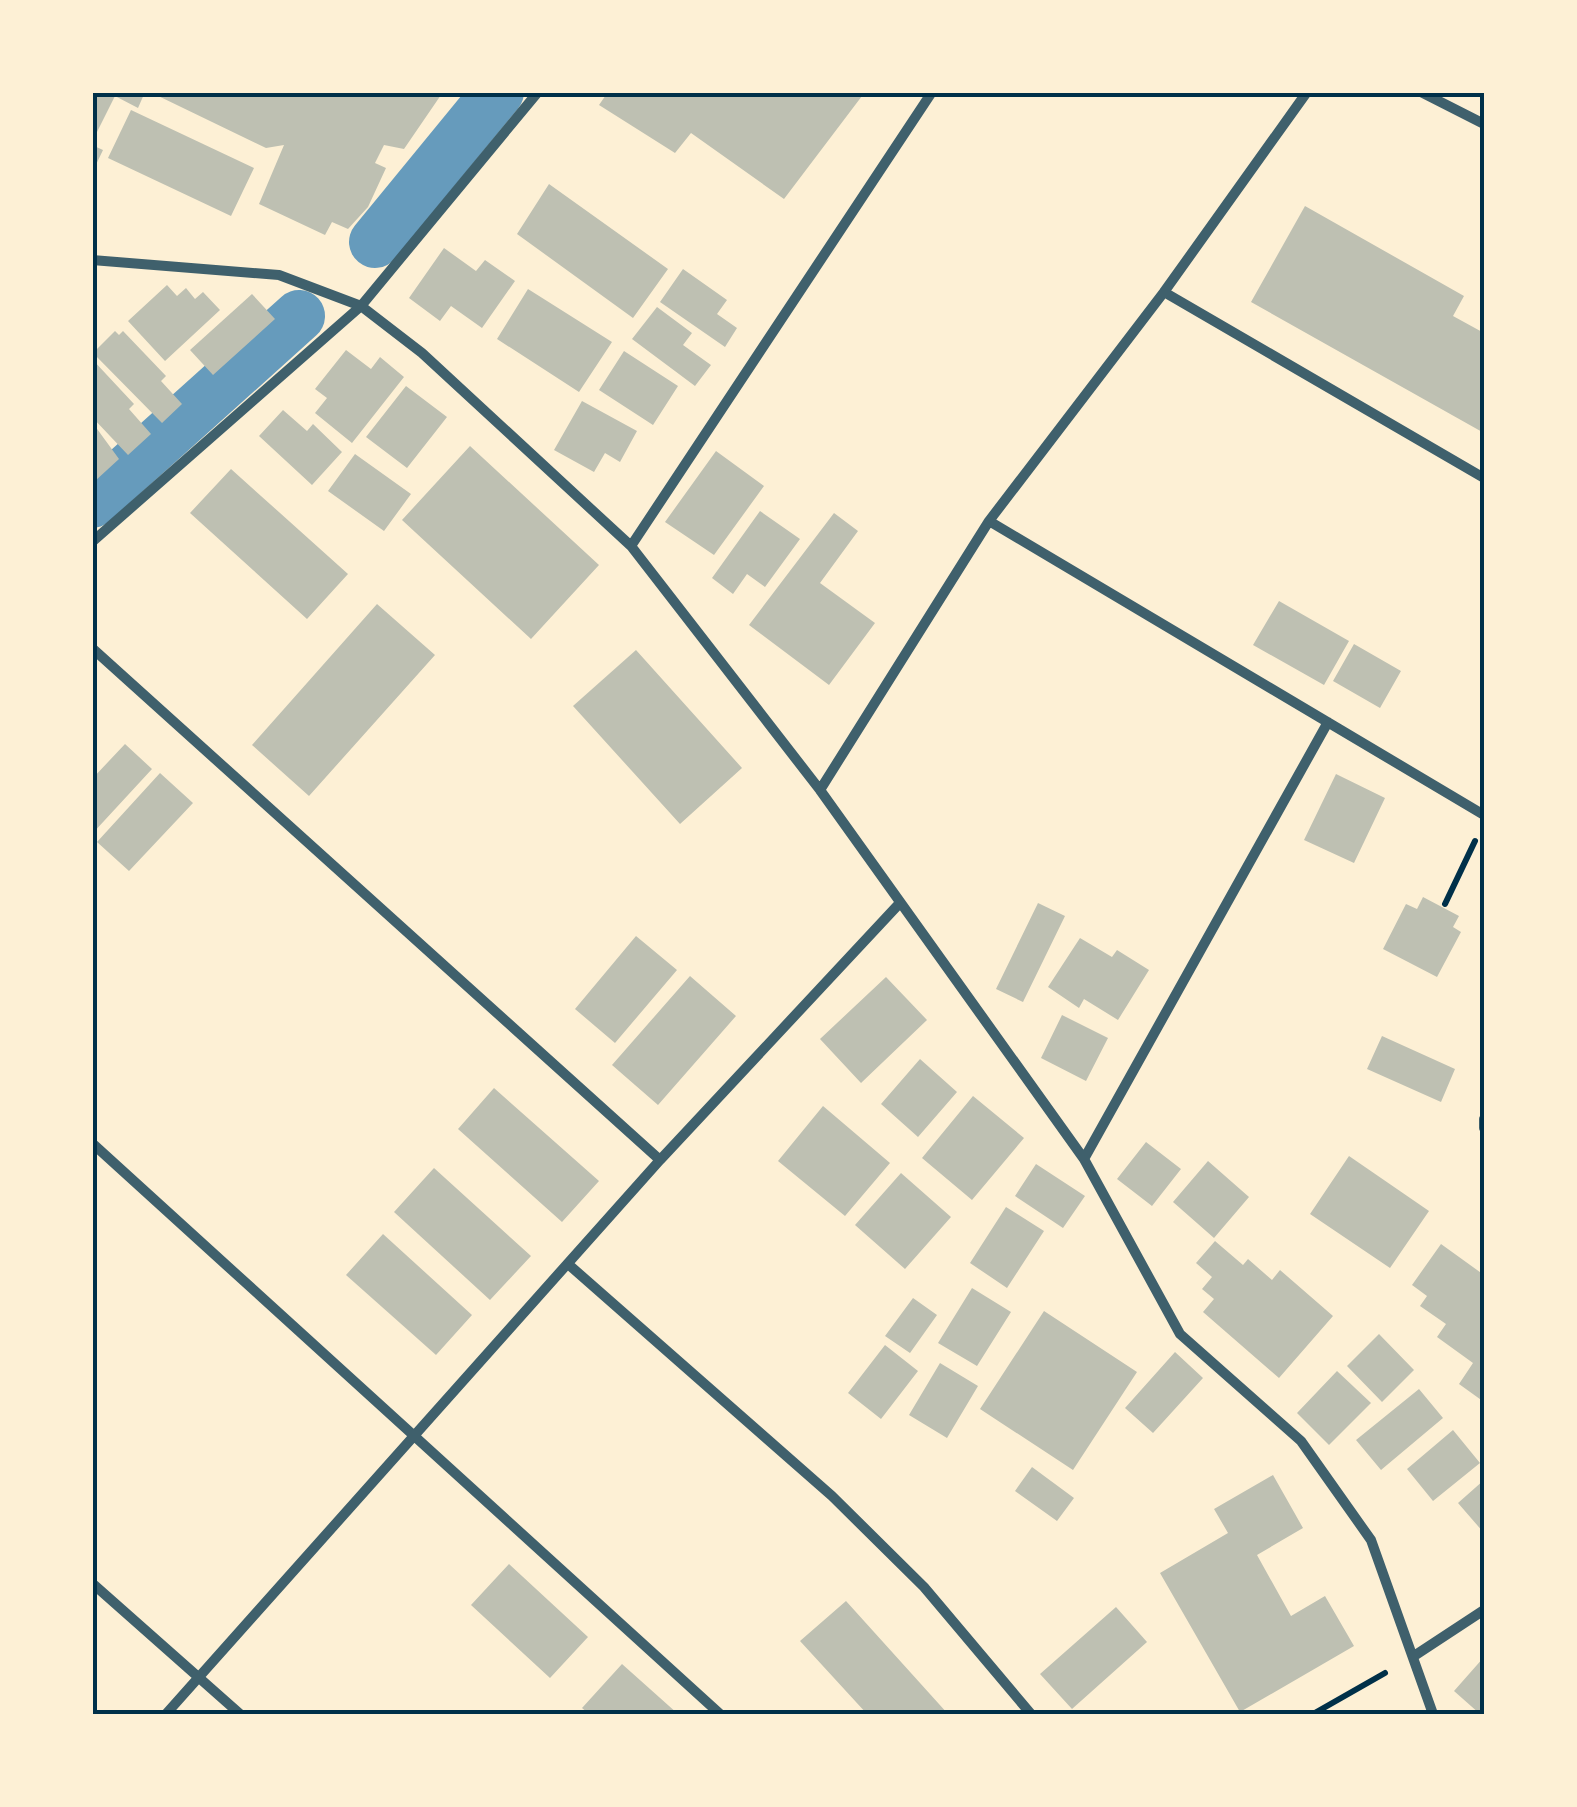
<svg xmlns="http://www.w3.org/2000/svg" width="1577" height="1807" font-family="Manrope,sans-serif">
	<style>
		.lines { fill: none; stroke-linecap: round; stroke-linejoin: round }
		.canal { stroke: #669bbc; stroke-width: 52 }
		.building { fill: #bec0b2 }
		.path { stroke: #003049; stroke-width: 6 }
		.minor { stroke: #3f606c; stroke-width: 10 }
		.neatline { fill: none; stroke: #003049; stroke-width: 4 }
	</style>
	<rect width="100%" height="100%" fill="#fdf0d5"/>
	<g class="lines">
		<path class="canal" d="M375,242l123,-150
			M92,502l207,-186"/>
	</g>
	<path class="building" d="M92,92h53l-7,16 -23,-12 -23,46z
		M150,92h293l-39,57 -20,-4 -9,18 11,5 -18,39 -20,22 -16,-7 -7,13 -66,-31 25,-59 -18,3z
		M608,92h257l-81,107 -93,-66 -16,20 -76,-48z
		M131,110l123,58 -23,48 -123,-58z
		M92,145l11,5 -11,23z
		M549,184l119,85 -35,49 -116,-84z
		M1305,206l159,90 -11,20 31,17v100l-233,-131z
		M444,248l32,23 9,-11 30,21 -33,47 -31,-22 -11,15 -31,-23z
		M683,269l44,31 -10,14 20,14 -12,19 -65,-45z
		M167,285l10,11 9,-8 9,11 8,-7 17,18 -55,51 -37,-40z
		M528,289l84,53 -33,50 -82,-53z
		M252,294l23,25 -62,56 -23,-25z
		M657,307l35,26 -9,12 28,20 -16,21 -63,-47z
		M115,331l4,4 4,-4 43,45 -5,5 21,23 -20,19 -69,-70z
		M346,350l25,19 9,-12 24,20 -52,66 -37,-30 12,-15 -12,-9z
		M624,351l54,35 -25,39 -54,-35z
		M92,359l42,45 -5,5 22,25 -23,21 -36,-38z
		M406,386l41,31 -40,51 -41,-31z
		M582,401l55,30 -17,31 -15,-9 -11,19 -40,-22z
		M283,410l24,21 6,-7 29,28 -30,33 -53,-49z
		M92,422l27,37 -24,22 -3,-4z
		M470,446l129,119 -68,74 -129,-119z
		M716,451l48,35 -50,69 -49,-33z
		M355,454l56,40 -27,37 -56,-40z
		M231,469l117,105 -41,45 -117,-106z
		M760,511l40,28 -35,48 -18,-13 -14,20 -21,-16z
		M834,513l24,18 -38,52 55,40 -46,62 -80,-60z
		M1279,601l70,40 -25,44 -71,-40z
		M377,604l58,51 -126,141 -57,-51z
		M1354,644l47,27 -21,37 -47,-27z
		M636,650l106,118 -62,56 -107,-118z
		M125,744l27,25 -60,65v-55z
		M160,773l33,30 -64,68 -32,-29z
		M1336,774l49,24 -31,65 -50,-23z
		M1423,897l36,19 -6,11 8,5 -24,45 -54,-28 23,-45 11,5z
		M1038,903l27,13 -42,86 -27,-13z
		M636,936l41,34 -62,73 -40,-34z
		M1080,938l32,19 5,-7 32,20 -31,50 -34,-21 -5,9 -31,-21z
		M690,976l46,40 -78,89 -46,-40z
		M886,977l41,43 -66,63 -41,-44z
		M1062,1015l46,23 -22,43 -45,-23z
		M1382,1036l73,33 -14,33 -74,-33z
		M920,1059l37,33 -39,45 -37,-33z
		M494,1088l105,93 -37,41 -104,-93z
		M973,1096l51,42 -52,62 -50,-42z
		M823,1106l67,57 -45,53 -67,-55z
		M1146,1142l35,27 -29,37 -35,-27z
		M1349,1156l80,55 -39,57 -80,-54z
		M1208,1161l41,36 -35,41 -41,-36z
		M1036,1164l49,32 -22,32 -48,-32z
		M434,1168l97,88 -41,44 -96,-88z
		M901,1173l50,44 -46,52 -50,-44z
		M1006,1207l38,24 -37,57 -37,-25z
		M383,1234l89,81 -36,40 -90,-80z
		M1215,1241l28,24 5,-6 24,21 8,-10 53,46 -54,62 -76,-66 11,-13 -12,-10 10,-12 -16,-14z
		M1441,1244l43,31v127l-25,-18 14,-21 -36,-26 9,-13 -26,-18 7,-10 -15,-11z
		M972,1288l39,24 -34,54 -39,-23z
		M913,1298l24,17 -27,38 -25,-17z
		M1044,1311l93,61 -64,98 -93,-61z
		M1379,1334l35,36 -32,32 -35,-36z
		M885,1345l33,26 -37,48 -33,-26z
		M1175,1352l28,26 -50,55 -28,-25z
		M940,1363l38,23 -31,52 -38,-23z
		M1337,1371l34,32 -42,42 -32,-32z
		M1419,1389l24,29 -62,52 -25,-30z
		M1453,1430l27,33 -47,38 -26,-32z
		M1032,1467l42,31 -17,23 -42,-30z
		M1273,1475l30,53 -46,27 34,61 34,-20 29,50 -114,66 -80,-139 68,-40 -14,-24z
		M1484,1480v53l-26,-30z
		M509,1564l79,73 -38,41 -79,-73z
		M846,1601l102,113h-81l-67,-73z
		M1116,1607l31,35 -75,67 -32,-35z
		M1484,1657v57h-4l-26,-23z
		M622,1664l56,50h-89l-7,-6z"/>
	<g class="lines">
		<path class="path" d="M1445,904l30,-63
			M1313,1714l72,-41"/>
		<path class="minor" d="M1421,92l63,32
			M92,260l187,15 82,31 61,47 209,193 189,244 264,369 96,175 121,107 70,99 62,174
			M1164,292l320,186
			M989,521l495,294
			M92,542l269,-236 177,-214
			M631,546l301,-454
			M92,648l568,512
			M820,790l169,-269 175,-229 143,-200
			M1484,1119v9
			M92,1143l628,571
			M1084,1159l244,-437
			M568,1264l264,232 92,91 107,127
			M92,1583l148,131
			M1414,1656l70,-46
			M166,1714l494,-554 238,-255"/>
	</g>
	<rect width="1577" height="1807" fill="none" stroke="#fdf0d5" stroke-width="190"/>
	<rect x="95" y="95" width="1387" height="1617" class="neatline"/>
</svg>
